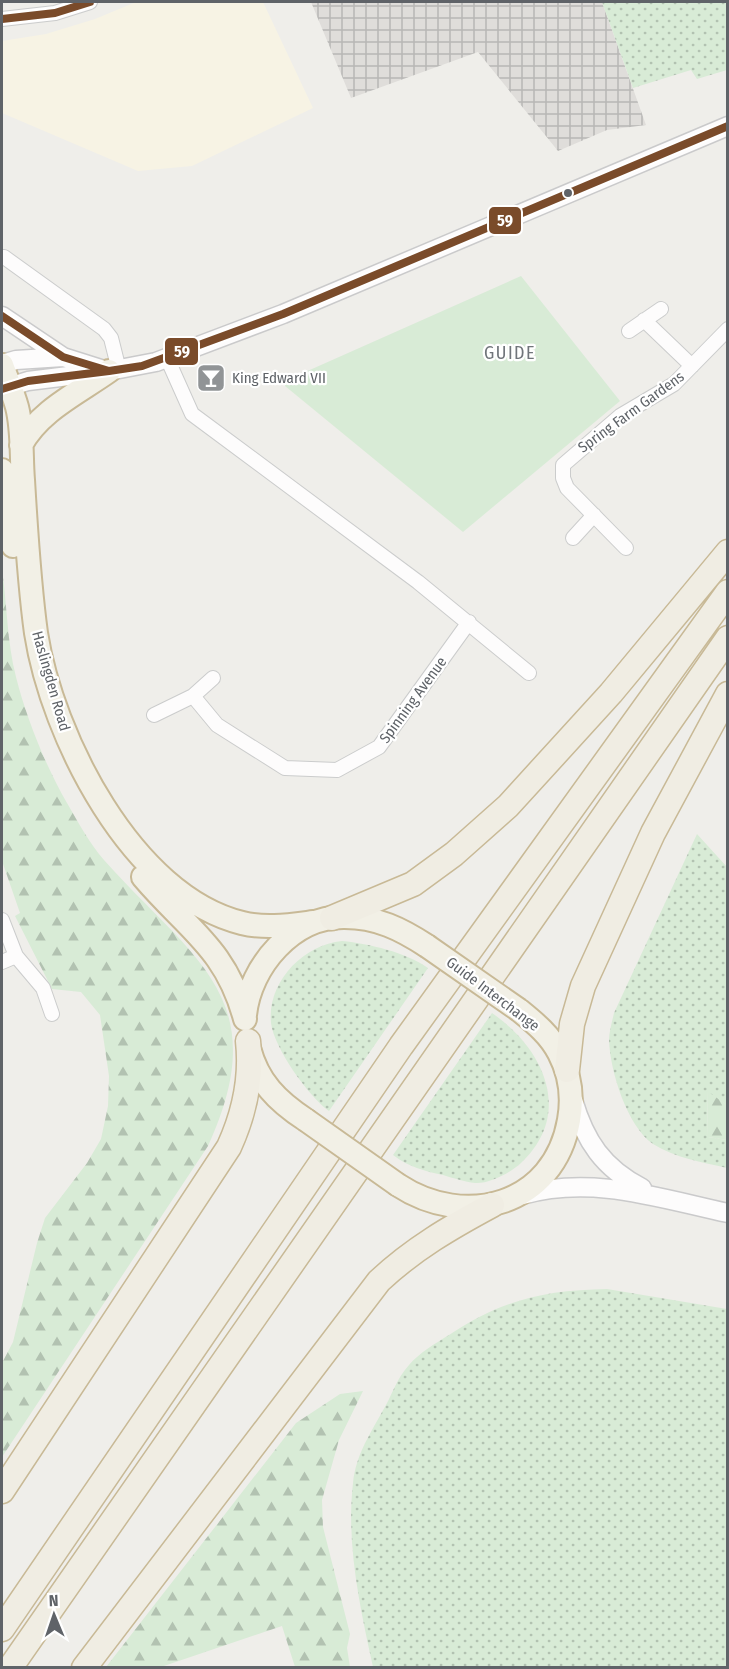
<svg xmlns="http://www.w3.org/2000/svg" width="729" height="1669" font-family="'Fira Sans Condensed',sans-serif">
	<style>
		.commercial { fill: #f7f3e4 }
		.industrial { fill: url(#industrial-grid) }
		.grass { fill: url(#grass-dots) }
		.forest { fill: url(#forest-firs) }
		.park { fill: #d8ebd6 }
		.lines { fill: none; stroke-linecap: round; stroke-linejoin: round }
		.minor-casing { stroke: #cbcccc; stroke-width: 16 }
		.secondary-casing { stroke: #cacacb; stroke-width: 21 }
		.trunk-casing { stroke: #c8b996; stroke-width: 26 }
		.motorway-casing { stroke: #c8b996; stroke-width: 27 }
		.minor { stroke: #fdfcfc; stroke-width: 14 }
		.secondary { stroke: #fdfcfc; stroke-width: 18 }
		.trunk { stroke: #f2f0e6; stroke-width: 22 }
		.motorway { stroke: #f0ede3; stroke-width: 24 }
		.trunk-bridge-casing { stroke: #c8b996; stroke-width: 26; stroke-linecap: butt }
		.trunk-bridge { stroke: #f2f0e6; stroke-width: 22 }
		.bus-1-casing { stroke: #fff; stroke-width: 12 }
		.bus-1 { stroke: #7a4b2a; stroke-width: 8 }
		.bus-dot { fill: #5f6368; stroke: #fff; stroke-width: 2 }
		.labels { text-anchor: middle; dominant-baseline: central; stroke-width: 4.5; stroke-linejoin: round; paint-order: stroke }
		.poi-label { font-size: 15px; fill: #5f6368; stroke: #fff; text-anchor: start }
		.street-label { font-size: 15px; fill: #5f6368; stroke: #fff }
		.quarter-label { font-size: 18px; letter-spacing: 1.5px; fill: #70757a; stroke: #fff }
		.line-badge { stroke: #fff; stroke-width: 2 }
		.badge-label { font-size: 16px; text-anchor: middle; font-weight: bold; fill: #fff }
	</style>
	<defs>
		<pattern id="industrial-grid" width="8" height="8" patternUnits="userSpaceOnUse" patternTransform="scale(1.5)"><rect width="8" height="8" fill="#dfddda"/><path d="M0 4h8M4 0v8" fill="none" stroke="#b8b7b5"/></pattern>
		<pattern id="grass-dots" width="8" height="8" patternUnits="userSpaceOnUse" patternTransform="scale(1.5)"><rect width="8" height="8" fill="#d8ebd6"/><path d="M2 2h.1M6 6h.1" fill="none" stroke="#b2c2b1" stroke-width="1.8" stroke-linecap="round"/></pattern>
		<pattern id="forest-firs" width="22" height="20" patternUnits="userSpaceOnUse" patternTransform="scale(1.5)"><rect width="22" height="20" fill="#d8ebd6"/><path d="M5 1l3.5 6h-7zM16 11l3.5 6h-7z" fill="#b2c2b1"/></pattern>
	</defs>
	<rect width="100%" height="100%" fill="#efeeea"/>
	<path class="commercial" d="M136,2h127l50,106 -121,58 -54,5 -136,-58v-72l44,-7 49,-15z"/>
	<path class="industrial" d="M311,2h291l44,123 -39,5 -49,21 -80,-99 -127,46z"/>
	<path class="grass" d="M602,2h125v68l-30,9 -6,-9 -58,18z
		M697,834l30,33v238l-20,-13 1,45 19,3v28c-25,-6 -52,-10 -74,-24 -26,-18 -43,-73 -44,-104 0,-8 3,-18 5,-27z
		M342,941c28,3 63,11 86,27l-99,143c-20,-14 -55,-63 -58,-88 -4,-41 32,-78 71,-82z
		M492,1013c52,36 82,100 29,150 -11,10 -32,21 -46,20 -10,-1 -22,-5 -32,-8 -19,-4 -34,-8 -50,-20z
		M607,1289l120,20v358h-354c-13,-60 -27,-122 -20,-184 3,-28 16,-47 29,-71 10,-16 14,-33 27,-47 10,-12 27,-22 40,-30 52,-35 96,-45 158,-46z"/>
	<path class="forest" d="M2,569c5,35 5,73 14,108 10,40 30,90 51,126 11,19 23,41 37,57 89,100 172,137 104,286l-206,311v-94l11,-21 24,-99 8,-25 42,-55 14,-24 7,-33 1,-30 -9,-61 -19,-23 -29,-3 -37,-73 5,-3 -18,-52z
		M707,1091l20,14v35l-19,-3z
		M363,1391l-24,49 -17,60 1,27 27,107 -3,14 3,19h-55l-13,-41 -121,41h-55l190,-244 44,-29z"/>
	<path class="park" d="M521,276l99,125 -157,131 -178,-146v-5z"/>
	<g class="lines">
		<g class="minor-casing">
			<path id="minor" d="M2,19l53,-6 35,-11
				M4,257l100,72 7,9 8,32
				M644,320l48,46
				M629,331l32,-22
				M167,358l25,56 226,168 111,91
				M573,538l21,-23
				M626,548l-59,-60 -4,-10v-13l57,-49 54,-32 54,-55
				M193,696l24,29 68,43 52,2 42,-23 90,-125
				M154,715l39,-19 20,-18
				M2,920l14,36 27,32 9,26
				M2,962l14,-6"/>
		</g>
		<g class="secondary-casing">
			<path id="secondary" d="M2,316l61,41 38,12
				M2,364l14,-4 47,-3
				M2,389l26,-8 81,-10 47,-9 127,-48 445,-188
				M573,1100c12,41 30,68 69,88
				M522,1195c70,-20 136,3 206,18"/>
		</g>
		<g class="trunk-casing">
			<path id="trunk" d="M2,365c5,14 11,28 15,42 6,23 4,49 6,73 3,51 6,102 13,153 16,103 96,263 206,290 24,6 48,2 72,-1
				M21,445c18,-34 57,-52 88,-74
				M2,470l11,76
				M143,877c44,52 83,71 102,142
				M245,1015c5,-49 48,-99 100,-98 32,0 56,12 82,29
				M249,1048c9,34 28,53 57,72
				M398,1185c67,44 156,21 171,-65 4,-22 1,-46 -10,-67 -9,-18 -24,-30 -40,-43"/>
		</g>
		<g class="motorway-casing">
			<path id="motorway" d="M332,918l81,-34 41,-30 54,-48 103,-113 117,-141
				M567,1070l5,-46 11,-38 70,-153 75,-139
				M2,1491l227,-344c15,-33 23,-70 19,-106
				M2,1629l399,-583 327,-454
				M10,1668l718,-1030
				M84,1668l295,-387c34,-32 72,-54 113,-76"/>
		</g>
		<use href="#minor" class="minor"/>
		<use href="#secondary" class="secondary"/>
		<use href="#trunk" class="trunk"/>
		<use href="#motorway" class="motorway"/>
		<g class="trunk-bridge-casing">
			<path id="trunk-bridge" d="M427,946l92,64
				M306,1120l92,65"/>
		</g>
		<use href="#trunk-bridge" class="trunk-bridge"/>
		<g class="bus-1-casing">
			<path id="bus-1" d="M2,19l53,-6 35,-11
				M2,316l61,41 46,14 33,-5 141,-52 445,-188
				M2,389l26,-8 81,-10"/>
		</g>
		<use href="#bus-1" class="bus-1"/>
	</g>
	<defs>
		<g id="bar-square" transform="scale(1.5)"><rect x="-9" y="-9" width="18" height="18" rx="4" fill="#919496" stroke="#fff"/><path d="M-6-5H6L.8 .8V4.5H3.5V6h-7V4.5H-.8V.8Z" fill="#fff"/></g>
	</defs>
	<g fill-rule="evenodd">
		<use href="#bar-square" x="211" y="378"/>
	</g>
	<circle class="bus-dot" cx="568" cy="193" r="5"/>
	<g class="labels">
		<g class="poi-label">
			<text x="232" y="378">King Edward VII</text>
		</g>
		<g class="street-label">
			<text transform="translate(631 412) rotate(-36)">Spring Farm Gardens</text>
			<text transform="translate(51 681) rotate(74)">Haslingden Road</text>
			<text transform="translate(413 700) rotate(-54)">Spinning Avenue</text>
			<text transform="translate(493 994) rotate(37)">Guide Interchange</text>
		</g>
		<g class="quarter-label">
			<text x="510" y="353">GUIDE</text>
		</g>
	</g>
	<g class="line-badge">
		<rect x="488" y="206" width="34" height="29" rx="6" fill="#7a4b2a"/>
		<rect x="164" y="337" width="35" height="29" rx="6" fill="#7a4b2a"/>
	</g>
	<g class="badge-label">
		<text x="505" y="226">59</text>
		<text x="182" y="357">59</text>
	</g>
	<rect width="729" height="1669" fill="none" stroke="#5f6368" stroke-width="6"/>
	<g transform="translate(54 1615) rotate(358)" stroke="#ffffff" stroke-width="4.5" paint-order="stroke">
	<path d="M0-4.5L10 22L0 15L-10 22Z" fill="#5f6368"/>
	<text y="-9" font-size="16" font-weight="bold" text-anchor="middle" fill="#5f6368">N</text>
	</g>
</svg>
